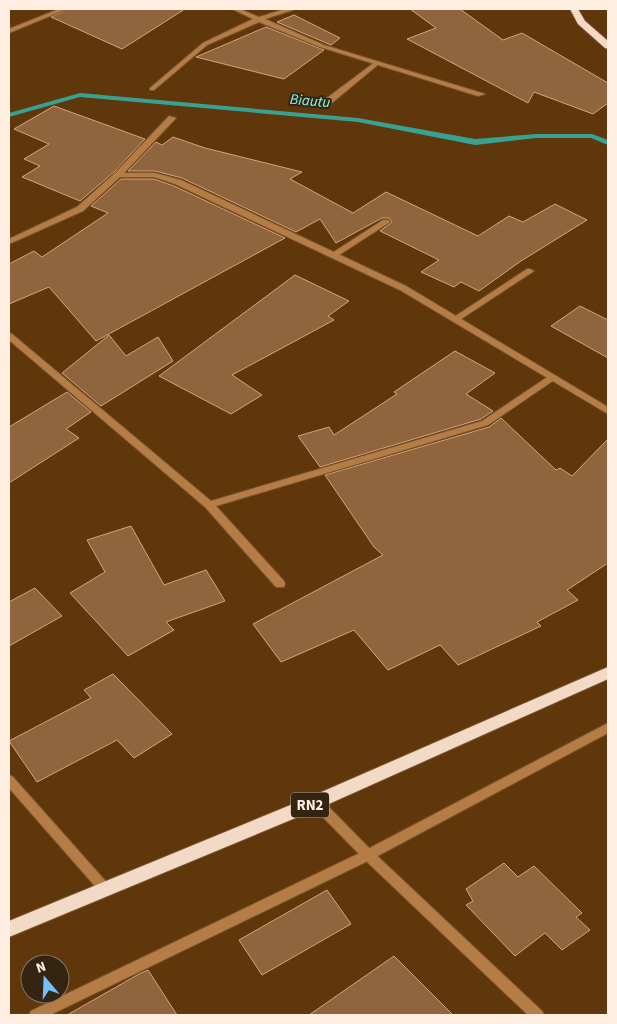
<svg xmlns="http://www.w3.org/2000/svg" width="617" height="1024" font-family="'Source Sans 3',sans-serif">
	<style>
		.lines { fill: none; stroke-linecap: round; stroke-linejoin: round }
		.stream { fill: #37a193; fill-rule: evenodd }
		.building { fill: #90653d; stroke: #d4a57c }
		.service-casing { stroke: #79542e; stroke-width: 2 }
		.minor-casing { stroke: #79542e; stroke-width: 2 }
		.trunk-casing { stroke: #79542e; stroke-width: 2 }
		.service { fill: #b57c45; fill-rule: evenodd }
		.minor { fill: #b57c45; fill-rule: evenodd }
		.trunk { fill: #f2dac6; fill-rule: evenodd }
		.labels { text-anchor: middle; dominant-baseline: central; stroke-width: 4; stroke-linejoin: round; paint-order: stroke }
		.far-water-label { font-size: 15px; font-style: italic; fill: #7ffdea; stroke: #362413 }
		.shield { fill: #362413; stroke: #c3b2a5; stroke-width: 1 }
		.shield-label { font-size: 15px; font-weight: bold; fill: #ffefe3 }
	</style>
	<rect width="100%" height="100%" fill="#5f370b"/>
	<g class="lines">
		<path class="stream" d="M80,93l278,25 117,21 61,-5h56l16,6v5l-17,-7h-55l-61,7 -117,-23 -278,-25 -71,20v-4z"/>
	</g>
	<path class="building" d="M69,9h116l-63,40 -71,-32z
		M410,9h50l43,31 19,-7 86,50v20l-15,11 -59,-22 -6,11 -121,-64 29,-11z
		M294,15l46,23 -9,7 -54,-23z
		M266,27l58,23 -40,29 -88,-22z
		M54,106l91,33 -31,33 -34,29 -58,-24 18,-11 -16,-7 25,-15 -35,-15z
		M173,137l32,11 97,24 -12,7 63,34 33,-21 92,44 31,-20 14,6 32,-18 32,16 -66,41 -42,30 -18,-9 -7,5 -33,-15 18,-12 -59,-29 12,-9 -3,-4h-7l-46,25 -16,-24 -24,13 -114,-54 -27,-7h-27l28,-29 6,3z
		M121,179h33l20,7 111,52 -189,103 -47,-54 -40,17v-40l25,-13 8,6 66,-44 -17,-7z
		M295,275l54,26 -21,15 6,4 -102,55 30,20 -31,19 -72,-38z
		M580,306l28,14v38l-57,-32z
		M109,335l17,21 32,-19 15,24 -72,45 -39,-33z
		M455,351l40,22 -29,21 27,17 -12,8 -161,48 -22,-31 31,-9 5,8 63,-41 -3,-2z
		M67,392l24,20 -25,17 13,9 -70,45v-56z
		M501,418l55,52 4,-2 12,8 36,-37v124l-41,27 11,10 -41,22 4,4 -83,39 -18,-20 -52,25 -34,-40 -73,32 -28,-38 130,-69 -9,-8 -49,-72 164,-48z
		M131,526l33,59 42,-15 19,31 -59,21 8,8 -46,26 -58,-63 35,-21 -18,-32z
		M35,588l27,28 -53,30v-44z
		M113,674l59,60 -38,24 -17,-18 -80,42 -28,-41 82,-43 -7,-8z
		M504,863l14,14 16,-11 48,47 -6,4 14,13 -28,20 -17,-17 -30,23 -49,-51 7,-4 -7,-12z
		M327,890l24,34 -89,51 -23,-35z
		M394,956l59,59h-144z
		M148,970l29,45h-110l72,-41z"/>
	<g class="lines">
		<g class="service-casing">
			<path id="service" d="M375,62l5,1 -47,39h-6v-4z
				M383,220h6l1,2 -54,35h-6l-1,-2z
				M527,269h3l4,2 -76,50h-6l-1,-2z
				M9,333l3,1 199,167 271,-80 67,-45 3,-1 5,3 -69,47 -272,81 68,75 1,3 -1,3h-8l-71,-80 -196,-167z
				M608,723v10l-236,126 -322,156h-21l2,-4 333,-160z"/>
		</g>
		<g class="minor-casing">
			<path id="minor" d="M59,9h8l-58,24v-4z
				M232,9h8l19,8 26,-8h9l-1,1 -28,9 59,26 161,49 -7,2 -158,-49 -61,-25 -52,23 -53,45h-4v-2l53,-45 50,-24z
				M169,116l7,2 -52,55h31l26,7 225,106 202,121v7l-208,-124 -225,-106 -21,-7h-34l-37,34 -74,33v-5l68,-32 38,-34z
				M9,775l4,2 96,108 2,4 -2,4 -4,2 -4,-2 -92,-105z
				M316,797l4,1 52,53 170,160 2,4h-16l-164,-156 -52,-53 -2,-4 2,-4z"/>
		</g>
		<g class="trunk-casing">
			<path id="trunk" d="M570,9h8l7,12 23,20v8l-3,-1 -27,-24z
				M608,667v12l-286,128 -313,130v-16l301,-124z"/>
		</g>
		<use href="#service" class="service"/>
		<use href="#minor" class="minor"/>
		<use href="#trunk" class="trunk"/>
	</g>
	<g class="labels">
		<g class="far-water-label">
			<text transform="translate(310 101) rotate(5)">Biautu</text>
		</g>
		<rect class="shield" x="291" y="792.5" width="38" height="25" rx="4"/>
		<g class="shield-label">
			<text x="310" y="805">RN2</text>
		</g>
	</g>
	<rect width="617" height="1024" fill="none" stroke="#ffefe3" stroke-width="20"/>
	<g transform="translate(45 979) rotate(341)"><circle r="24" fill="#362413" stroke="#867566"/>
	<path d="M0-4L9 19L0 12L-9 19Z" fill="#77c0f7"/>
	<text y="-8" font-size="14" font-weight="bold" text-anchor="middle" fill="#ffefe3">N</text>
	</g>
</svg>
